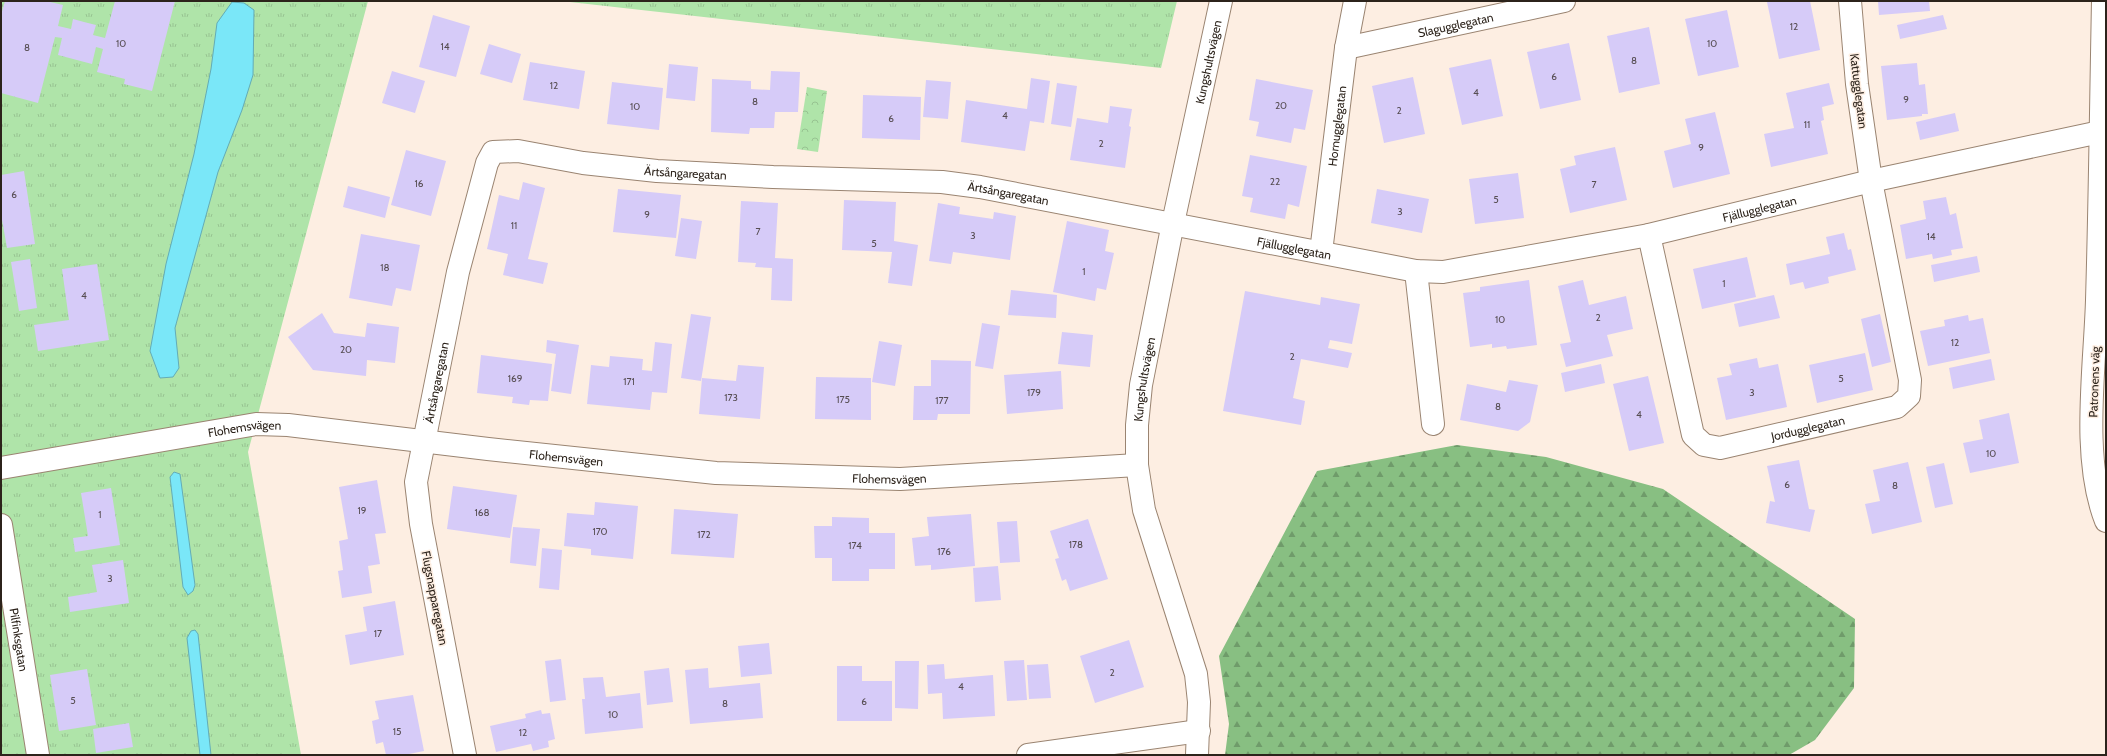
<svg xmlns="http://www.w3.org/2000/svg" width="2107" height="756" font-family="Cabin,sans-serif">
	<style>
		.grass { fill: url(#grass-tufts) }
		.forest { fill: url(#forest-firs) }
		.park { fill: url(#park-crowns) }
		.water { fill: #7ae7f8; stroke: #63acb6 }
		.building { fill: #d6cbf8 }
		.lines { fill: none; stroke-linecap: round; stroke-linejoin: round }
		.minor-casing { stroke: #9a8471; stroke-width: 24 }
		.minor { stroke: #fff; stroke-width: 22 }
		.labels { text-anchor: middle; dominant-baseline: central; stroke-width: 3; stroke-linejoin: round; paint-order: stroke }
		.number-label { font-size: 10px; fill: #564d52 }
		.street-label { font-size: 12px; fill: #2c231b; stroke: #fdeee2 }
	</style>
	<defs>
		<pattern id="grass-tufts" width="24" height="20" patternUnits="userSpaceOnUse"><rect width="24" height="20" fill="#afe4a9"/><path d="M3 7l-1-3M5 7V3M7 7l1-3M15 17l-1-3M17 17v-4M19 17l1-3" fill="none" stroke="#97c391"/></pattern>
		<pattern id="forest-firs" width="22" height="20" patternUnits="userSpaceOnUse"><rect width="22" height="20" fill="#88bf82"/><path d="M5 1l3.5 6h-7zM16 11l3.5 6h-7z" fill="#6f9b6a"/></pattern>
		<pattern id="park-crowns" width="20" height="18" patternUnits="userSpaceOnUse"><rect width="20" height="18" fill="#afe4a9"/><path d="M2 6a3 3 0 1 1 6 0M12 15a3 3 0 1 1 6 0" fill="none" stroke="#97c391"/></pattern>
	</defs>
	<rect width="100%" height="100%" fill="#fdeee2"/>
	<path class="grass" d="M1,1h367l-120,451 53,303h-300z
		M561,1h616l-16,67z"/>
	<path class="forest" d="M1457,445l89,12 117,32 192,130 -1,69 -39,52 -26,15h-564l4,-31 -10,-68 98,-185z"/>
	<path class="park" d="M807,87l20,4 -9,61 -21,-3z"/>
	<path class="water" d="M232,2l12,1 10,7 -1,65 -11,35 -24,62 -43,156 4,40 -6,9 -13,1 -10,-27 16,-87 28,-110 17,-85 6,-46z
		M174,472l6,2 15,111 -2,6 -5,4 -5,-8 -13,-110z
		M195,630l3,4 13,121h-11l-13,-117 4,-7z"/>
	<path class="building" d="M5,1h41l17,4 -5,21 13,3 2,-10 11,3 12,3 -3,10 12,3 10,-37h60l-23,90 -28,-7 1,-5 -28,-7 6,-23 -7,-2 -4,17 -34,-9 4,-17 -7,-1 -17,66 -37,-10v-78z
		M1771,1h39l10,49 -41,9 -12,-57z
		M1878,1h51l1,10 -51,4z
		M1727,10l12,57 -41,9 -13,-57z
		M433,15l37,11 -14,51 -37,-10z
		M1943,15l4,14 -47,10 -3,-14z
		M1649,27l11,57 -41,9 -12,-57z
		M1569,43l12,57 -41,9 -13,-57z
		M489,44l32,10 -9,29 -32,-9z
		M1491,59l12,57 -41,9 -13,-57z
		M530,62l55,9 -6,38 -56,-9z
		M1917,63l2,22 6,-1 3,30h-6v2l-35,4 -6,-54z
		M669,64l29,3 -3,34 -29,-3z
		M392,71l33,10 -10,32 -33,-10z
		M771,71l29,1 -2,40h-23l-1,16h-24l-1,6 -38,-2 1,-53 39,2v8l19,1z
		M1413,77l12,57 -41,9 -12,-57z
		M1031,78l19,3 -6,42 -14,-2 -5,30 -64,-9 5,-42 61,9z
		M1256,79l57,11 -8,40 -11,-2 -3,15 -35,-7 3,-14 -10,-2z
		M926,80l25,2 -3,37 -25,-2z
		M612,82l51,6 -4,42 -52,-6z
		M1057,83l20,3 -6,41 -20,-3z
		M1829,83l5,21 -12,3 2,13 -3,1 7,33 -57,13 -7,-33 30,-6 -8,-35z
		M863,95l58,2 -1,43 -58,-2z
		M1110,106l22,3 -3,17 2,1 -6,41 -55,-8 7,-42 31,5z
		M1715,112l15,62 -57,14 -9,-37 27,-7 -6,-25z
		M1955,113l4,18 -39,9 -4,-18z
		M1615,147l12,53 -57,13 -10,-44 16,-4 -2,-9z
		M406,150l40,11 -15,55 -40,-11z
		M1250,155l57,11 -8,41 -11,-3 -3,15 -35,-7 3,-14 -11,-2z
		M24,171l11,73 -28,4 -6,-34v-39z
		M1518,173l6,45 -49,6 -6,-45z
		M523,182l22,6 -17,71 20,4 -5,21 -40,-9 5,-21 -21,-5 12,-54 20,5z
		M348,186l42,11 -5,21 -42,-11z
		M618,189l63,6 -5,43 -63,-6z
		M1377,189l52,10 -7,34 -51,-10z
		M1946,197l4,18 6,-2 7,35 -12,2 1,5 -19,4 -1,-5 -26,5 -6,-34 26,-6 -3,-18z
		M844,200l52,2 -2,39 24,4 -6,41 -24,-3 4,-31 -50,-2z
		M741,201l37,2 -3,55 18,1 -1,42 -21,-1 1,-32 -17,-1 1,-4 -18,-1z
		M938,203l22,4 -1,7 34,5 1,-7 22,4 -6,44 -57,-8 -2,12 -22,-3z
		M681,218l21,3 -6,38 -21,-3z
		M1067,221l42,9 -4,21 9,2 -8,37 -9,-2 -2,13 -42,-9z
		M1844,233l4,17 3,-1 5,21 -28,7 1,6 -24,6 -2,-7 -13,3 -4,-21 44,-10 -4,-17z
		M361,234l59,11 -9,46 -15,-3 -4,18 -43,-8z
		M1977,256l3,16 -46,10 -3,-17z
		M1747,257l9,40 -54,12 -9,-40z
		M30,259l7,49 -18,3 -8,-49z
		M97,264l12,76 -71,11 -4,-26 35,-5 -7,-51z
		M1529,280l8,65 -30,4 -1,-3 -14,2v-4l-22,3 -7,-54 17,-2v-4z
		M1583,280l6,25 37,-9 7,33 -26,6 6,21 -47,11 -6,-23 11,-2 -13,-56z
		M1011,290l46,5 -1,23 -48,-3z
		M1245,291l75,14 1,-8 39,7 -8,40 -22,-4 -2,8 24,5 -4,15 -47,-9 -8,39 12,3 -4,24 -78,-14z
		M1774,295l6,23 -41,9 -5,-23z
		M322,313l12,20 31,4 2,-14 32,4 -4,36 -28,-3 -1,16 -53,-6 -25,-33z
		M691,314l20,3 -10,64 -20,-3z
		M1880,314l11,48 -19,5 -11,-48z
		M1968,315l1,6 14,-3 7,35 -62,13 -8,-35 25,-5 -1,-6z
		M982,323l18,3 -7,43 -18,-3z
		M1062,332l31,3 -3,32 -32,-3z
		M547,340l32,5 -8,49 -20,-3 5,-37 -10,-2z
		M879,341l23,4 -7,41 -23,-4z
		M655,342l17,2 -5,49 -15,-1 -2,18 -63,-6 4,-39 18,2 1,-11 33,3 -1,11 10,1z
		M1865,353l8,37 -56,13 -8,-38z
		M481,355l71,9 -4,37 -18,-1 -1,5 -17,-2 1,-6 -36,-4z
		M1757,358l2,10 19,-4 9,43 -61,13 -9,-42 15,-3 -3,-11z
		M1991,359l4,21 -42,9 -4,-21z
		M931,360l40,1 -1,53h-32l-1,6h-24l1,-34h17z
		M1601,364l4,19 -40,9 -4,-19z
		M738,365l26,2 -4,52 -61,-5 3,-36 34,3z
		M1061,371l2,38 -56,5 -3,-39z
		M1648,376l16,67 -35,8 -16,-67z
		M816,377l55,1v42l-56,-1z
		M1509,380l29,5 -8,37 -12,9 -58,-11 7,-36 39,8z
		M2009,413l10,50 -49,10 -7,-30 20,-4 -4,-19z
		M1799,460l10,49 6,1 -5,22 -44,-9 4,-22 5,1 -8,-36z
		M1908,462l14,60 -50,12 -7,-30 15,-3 -7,-31z
		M1944,463l9,41 -18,4 -9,-41z
		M377,480l9,53 -11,1 5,30 -12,2 4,27 -30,5 -4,-27 5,-1 -4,-29 9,-2 -9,-52z
		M453,486l64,9 -7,43 -63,-9z
		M111,488l9,57 -45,7 -2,-14 15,-2 -7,-43z
		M595,502l43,4 -5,53 -42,-4v-6l-27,-3 3,-33 27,2z
		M674,509l64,5 -4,44 -63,-4z
		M971,514l4,52 -44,4v-5l-16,1 -3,-28 17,-2 -2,-19z
		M832,517l37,1v15h26v36h-26v12h-37v-23h-17l-1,-32h18z
		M1088,519l20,60 -38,12 -4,-12 -4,2 -7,-22 4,-1 -9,-27z
		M1017,521l3,41 -20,1 -3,-41z
		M513,527l27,2 -4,37 -26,-3z
		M542,548l20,2 -3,40 -20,-2z
		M123,560l6,43 -59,9 -2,-15 29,-5 -5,-27z
		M998,566l3,34 -26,2 -2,-34z
		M395,601l9,54 -54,10 -5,-30 22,-4 -4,-24z
		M1129,640l15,47 -49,16 -15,-47z
		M769,643l3,31 -31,3 -3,-31z
		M561,659l5,41 -16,2 -5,-41z
		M1024,660l3,40 -20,1 -3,-40z
		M895,661h24l-1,48 -23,-1z
		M944,664l1,15 48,-4 2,41 -52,3 -1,-26 -14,1 -1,-29z
		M1048,664l3,34 -22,1 -2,-34z
		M837,666h25v15h30v40h-55z
		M669,668l4,34 -26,3 -3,-34z
		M708,668l1,20 51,-5 3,35 -73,6 -5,-54z
		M87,669l9,56 -37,6 -9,-56z
		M603,677l3,20 34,-4 3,35 -58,6 -3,-35h3l-2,-21z
		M413,695l11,56 -20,4h-18l-3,-13 -7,2 -4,-23 7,-2 -4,-18z
		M541,710l1,4 8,-1 5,26 -7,2 1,6 -16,4 -2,-7 -35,8 -6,-26 36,-8 -1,-4z
		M129,723l4,24 -37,6 -3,-24z"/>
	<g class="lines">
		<g class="minor-casing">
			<g id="minor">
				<path d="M2103,1c-2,100 -3,199 -6,299 -2,68 -16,158 9,221"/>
				<path id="s1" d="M1346,48l218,-47"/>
				<path id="s2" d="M1649,235l44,200 11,10 16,3 177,-41 12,-11 1,-16 -39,-199 -14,-97 -7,-83"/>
				<path id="s3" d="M1321,252l25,-204 9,-47"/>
				<path d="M1416,271l17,153"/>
				<path id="s4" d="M1,468l255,-44 32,1 200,24 228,24 184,6 237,-14"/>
				<path id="s5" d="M1,525l37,230"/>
				<path id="s6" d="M465,755l-44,-231 -5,-42 42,-210 29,-109 6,-11 25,-1 65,12 74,8 116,6 169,5 38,5 436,84 27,1 206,-37 222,-54 229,-49"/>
				<path d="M1028,755l171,-24"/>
				<path id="s7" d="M1197,755l2,-53 -3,-28 -52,-164 -7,-45v-40l4,-40 32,-162 48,-222"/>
			</g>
		</g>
		<use href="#minor" class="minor"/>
	</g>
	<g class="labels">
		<g class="number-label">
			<text x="1794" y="26">12</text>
			<text x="121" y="43">10</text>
			<text x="1712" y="43">10</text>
			<text x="445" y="46">14</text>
			<text x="27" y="47">8</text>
			<text x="1634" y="60">8</text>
			<text x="1554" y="76">6</text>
			<text x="554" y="85">12</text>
			<text x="1476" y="92">4</text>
			<text x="1906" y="99">9</text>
			<text x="755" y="101">8</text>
			<text x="1281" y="105">20</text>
			<text x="635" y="106">10</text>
			<text x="1399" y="110">2</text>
			<text x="1005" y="115">4</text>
			<text x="891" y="118">6</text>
			<text x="1807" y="124">11</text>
			<text x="1101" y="143">2</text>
			<text x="1701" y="147">9</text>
			<text x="1275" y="181">22</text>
			<text x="419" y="183">16</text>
			<text x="1594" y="184">7</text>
			<text x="14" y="194">6</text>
			<text x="1496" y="199">5</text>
			<text x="1400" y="211">3</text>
			<text x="647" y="214">9</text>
			<text x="514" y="225">11</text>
			<text x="758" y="231">7</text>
			<text x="973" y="235">3</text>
			<text x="1931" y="236">14</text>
			<text x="874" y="243">5</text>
			<text x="385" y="267">18</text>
			<text x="1084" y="271">1</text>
			<text x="1724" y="283">1</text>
			<text x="84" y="295">4</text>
			<text x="1598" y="317">2</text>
			<text x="1500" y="319">10</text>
			<text x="1955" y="342">12</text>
			<text x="346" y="349">20</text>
			<text x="1292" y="356">2</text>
			<text x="515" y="378">169</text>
			<text x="1841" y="378">5</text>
			<text x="629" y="381">171</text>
			<text x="1034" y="392">179</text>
			<text x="1752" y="392">3</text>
			<text x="731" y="397">173</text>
			<text x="843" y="399">175</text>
			<text x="942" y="400">177</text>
			<text x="1498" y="406">8</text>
			<text x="1639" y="414">4</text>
			<text x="1991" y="453">10</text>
			<text x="1787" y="484">6</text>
			<text x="1895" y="485">8</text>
			<text x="362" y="510">19</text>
			<text x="482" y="512">168</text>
			<text x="100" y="514">1</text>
			<text x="600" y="531">170</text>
			<text x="704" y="534">172</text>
			<text x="1076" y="544">178</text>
			<text x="855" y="545">174</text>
			<text x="944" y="551">176</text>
			<text x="110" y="578">3</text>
			<text x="378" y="633">17</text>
			<text x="1112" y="672">2</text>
			<text x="961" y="686">4</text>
			<text x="73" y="700">5</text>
			<text x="864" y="701">6</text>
			<text x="725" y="703">8</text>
			<text x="613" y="714">10</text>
			<text x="397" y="731">15</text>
			<text x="523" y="732">12</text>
		</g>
		<g class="street-label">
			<text stroke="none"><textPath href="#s1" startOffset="112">Slagugglegatan</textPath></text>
			<text stroke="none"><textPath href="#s7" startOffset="709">Kungshultsvägen</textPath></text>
			<text transform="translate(1859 91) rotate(83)">Kattugglegatan</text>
			<text stroke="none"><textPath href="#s3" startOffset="127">Hornugglegatan</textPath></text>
			<text stroke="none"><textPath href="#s6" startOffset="811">Ärtsångaregatan</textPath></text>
			<text stroke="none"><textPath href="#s6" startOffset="1135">Ärtsångaregatan</textPath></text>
			<text stroke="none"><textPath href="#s6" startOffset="1900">Fjällugglegatan</textPath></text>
			<text stroke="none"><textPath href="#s6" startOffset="1426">Fjällugglegatan</textPath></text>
			<text stroke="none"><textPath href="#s7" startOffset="385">Kungshultsvägen</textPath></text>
			<text transform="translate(2094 382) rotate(-88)">Patronens väg</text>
			<text stroke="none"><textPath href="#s6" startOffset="379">Ärtsångaregatan</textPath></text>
			<text stroke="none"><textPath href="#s2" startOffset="326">Jordugglegatan</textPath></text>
			<text stroke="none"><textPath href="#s4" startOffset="247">Flohemsvägen</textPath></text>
			<text stroke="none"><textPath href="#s4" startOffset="571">Flohemsvägen</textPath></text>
			<text stroke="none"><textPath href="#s4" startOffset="895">Flohemsvägen</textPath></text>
			<text transform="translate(435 598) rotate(79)">Flugsnapparegatan</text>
			<text stroke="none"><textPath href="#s5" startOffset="116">Pilfinksgatan</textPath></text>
		</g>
	</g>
	<rect width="2107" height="756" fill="none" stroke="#2c231b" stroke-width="4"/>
</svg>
